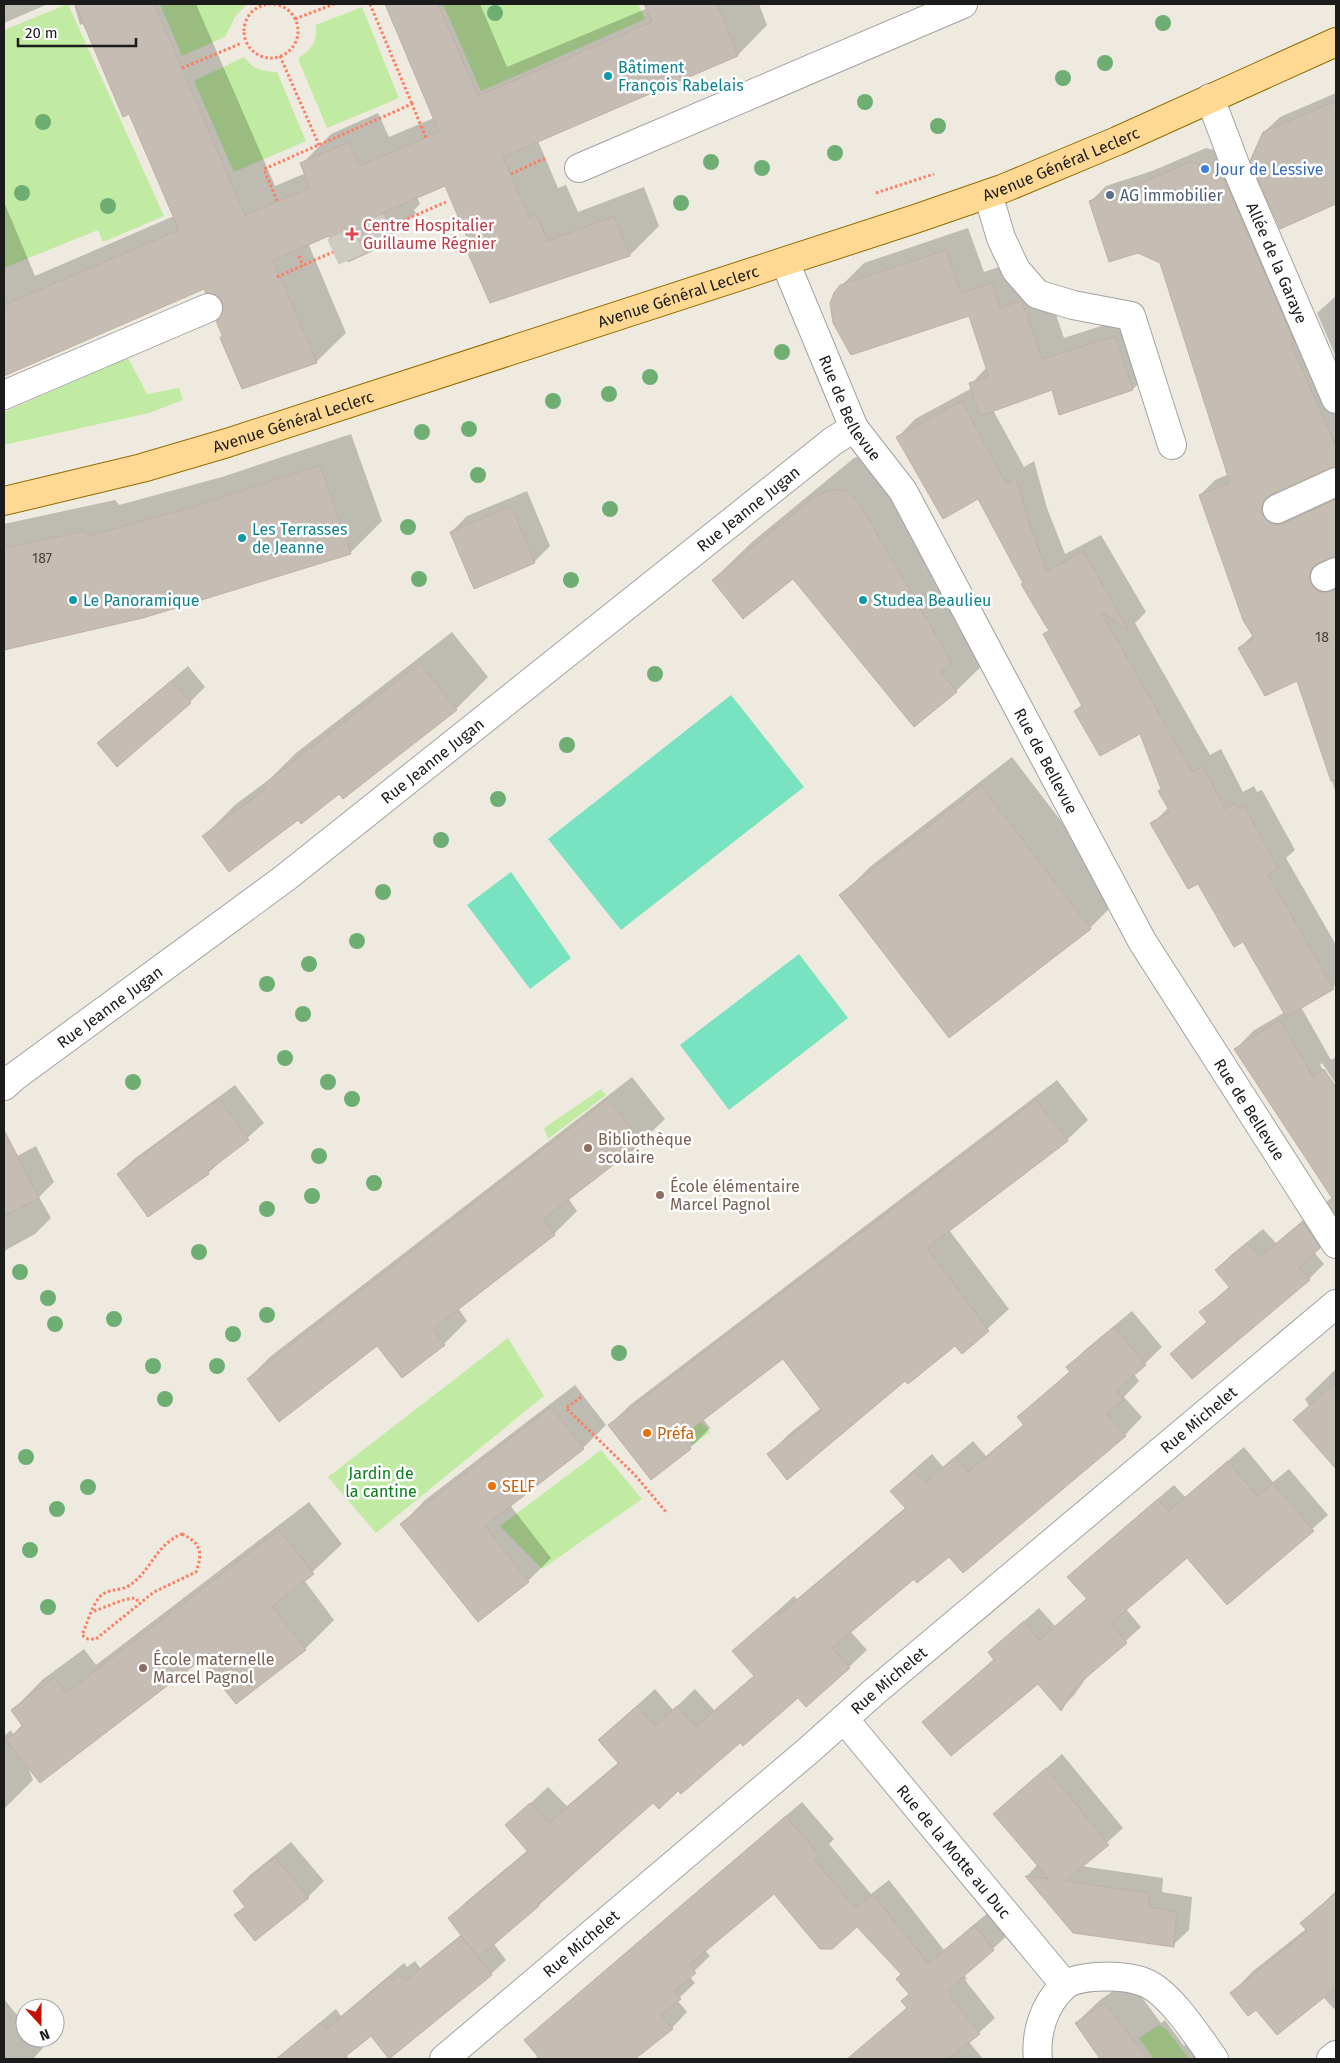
<svg xmlns="http://www.w3.org/2000/svg" width="1340" height="2063" font-family="'Fira Sans',sans-serif">
	<style>
		.grass { fill: #c1eba2 }
		.pitch { fill: #79e2c1 }
		.shadow { fill: #0003 }
		.building { fill: #c5bcb3; stroke: #c0b1a2 }
		.lines { fill: none; stroke-linecap: round; stroke-linejoin: round }
		.minor-tunnel { stroke: #cecbc2; stroke-width: 28; stroke-dasharray: 28 14; stroke-linecap: butt }
		.minor-casing { stroke: #a2a2a2; stroke-width: 30 }
		.major-casing { stroke: #926d00; stroke-width: 30 }
		.path { stroke: #ff7c5f; stroke-width: 3; stroke-dasharray: 2.5 2.5; stroke-linecap: butt }
		.minor { stroke: #fff; stroke-width: 28 }
		.major { stroke: #ffd993; stroke-width: 28 }
		.tree { fill: #6eae73 }
		.culture-dot { fill: #0f9aa8; stroke: #fff; stroke-width: 2 }
		.shop-dot { fill: #3f7fe0; stroke: #fff; stroke-width: 2 }
		.service-dot { fill: #5c6f8a; stroke: #fff; stroke-width: 2 }
		.health-dot { fill: #e0444e; stroke: #fff; stroke-width: 2 }
		.education-dot { fill: #8d6e63; stroke: #fff; stroke-width: 2 }
		.food-dot { fill: #e8710a; stroke: #fff; stroke-width: 2 }
		.labels { text-anchor: middle; dominant-baseline: central; stroke-width: 5; stroke-linejoin: round; paint-order: stroke }
		.number-label { font-size: 14px; fill: #464341 }
		.culture-label { font-size: 16px; fill: #0d838f; stroke: #fff; text-anchor: start }
		.street-label { font-size: 16px; fill: #1b1b1b; stroke: #fff }
		.shop-label { font-size: 16px; fill: #366cbe; stroke: #fff; text-anchor: start }
		.service-label { font-size: 16px; fill: #4e5e75; stroke: #fff; text-anchor: start }
		.health-label { font-size: 16px; fill: #be3a42; stroke: #fff; text-anchor: start }
		.education-label { font-size: 16px; fill: #785e54; stroke: #fff; text-anchor: start }
		.food-label { font-size: 16px; fill: #c56008; stroke: #fff; text-anchor: start }
		.park-label { font-size: 16px; fill: #067d19; stroke: #fff }
	</style>
	<rect width="100%" height="100%" fill="#eeeae0"/>
	<path class="grass" d="M68,4l96,212 -61,26 -5,-12 -94,38v-238z
		M160,4h86v1l-11,12 -10,20 -43,19z
		M443,4h195l7,15 -164,72z
		M362,7l37,91 -72,30 -29,-69c14,-11 19,-15 18,-34z
		M244,57c10,13 17,14 33,15l29,69 -72,31 -40,-91z
		M128,358l19,36 32,-6 4,12 -34,13 -145,32v-33z
		M601,1089l5,6 -58,44 -4,-11z
		M508,1338l36,58 -168,137 -48,-56z
		M669,1384l41,48 -17,13 -36,-50z
		M601,1450l41,49 -100,70 -42,-43z
		M1159,2025l8,5 22,29h-35l-15,-21z"/>
	<path class="pitch" d="M731,695l73,92 -183,143 -73,-91z
		M511,872l60,86 -41,31 -63,-84z
		M799,954l49,64 -119,92 -49,-65z"/>
	<path class="shadow" d="M4,4h44l-44,19z
		M74,4h122l79,182 31,-13 -4,-9 29,-30 47,-21 11,24 45,-19 -48,-114h94l27,63 141,-59 -2,-4h113l8,21 -29,30 -200,86 20,47 8,-3 12,27 66,-25 15,39 -29,29 -165,-11 4,-4 -24,-55 -28,12 3,7 -6,6 2,3 -30,29 -56,-8 -22,9 38,90 -30,29 -93,-27 1,-33 -6,-8 -13,-7 -201,87v-172l31,74 139,-60 -45,-104 -44,-89 -5,2z
		M1336,93v110l-55,25 -17,-96 16,-15z
		M1206,148l29,7 101,234v77h-6l-54,25 2,9 58,-8v64l-12,3 2,9 10,9v216l-38,-113 -59,-32 14,-13 -53,-140 15,-15 14,-6 -68,-212 -71,-60 16,-16 46,-15z
		M968,228l16,44 30,-10 8,24 22,-7 20,59 74,-24 17,53 -22,22 -73,24 -8,-24 -59,21 31,57 10,-6 13,47 18,46 36,-19 45,77 -11,11 75,132 11,-6 22,43 11,-6 3,6 5,-2 33,60 -9,8 50,87v40l-35,22 30,53 5,-3v27l-14,-21 -2,2 16,24v124l-7,-11 4,-4 -97,-149 17,-18 32,-19 -41,-71 -92,-117 17,-17 -28,-75 -65,-21 6,-7 -37,-70 5,-5 -71,-132 -81,-60 17,-18 57,-31 -1,-4 16,-17 -18,-53 -128,-28 23,-23z
		M1336,296v61l-19,-44z
		M351,434l31,87 -31,31 -209,65 -138,32v-125l111,-24 4,5 103,-28z
		M871,452l26,13 93,158 -10,11 15,19 -39,38 -162,-114 -81,3 39,-38 102,-84z
		M527,491l23,55 -16,16 -83,-30 16,-16z
		M452,632l36,45 -32,32 -117,83 -41,26 -94,18 32,-32 35,-26 25,-25z
		M188,666l17,21 -15,15 -91,41 16,-15z
		M1012,757l108,141 -30,30 -141,108 -108,-140 30,-30z
		M632,1077l33,42 -24,23 -73,56 9,13 -23,23 -96,74 9,13 -23,23h-67l-129,35 23,-23z
		M1057,1080l31,40 -21,20 -118,90 60,79 -47,43 -7,-8 -50,35 -137,76 21,-21 32,-26 -38,-50 -80,61 7,9 -20,20 -80,-23 20,-20z
		M235,1085l29,38 -56,50 -90,1 16,-15z
		M36,1146l18,36 -15,15 12,21 -16,16 -31,17v-88z
		M1319,1207l16,25 -21,20 10,12 -15,15 -138,75 37,-33 -8,-8 30,-27 -14,-16 15,-15 32,-26 13,14z
		M1132,1311l30,36 -28,27 5,7 -15,16 18,20 -17,18 -211,142 -64,54 17,19 -18,17 -43,38 -8,-9 -120,94 -24,12 -115,103 -46,38 13,17 -15,14 -120,60 -31,25h-64l60,-50 5,7 63,-53 3,4 8,-6 5,7 42,-34 -12,-16 17,-17 61,-51 -21,-25 41,-38 19,19 52,-44 -20,-22 56,-51 18,21 22,-21 19,21 41,-35 -21,-24 60,-55 3,3 109,-92 -14,-16 17,-17 23,-20 11,13 30,-26 13,15 38,-32 -5,-7 52,-47 -3,-3 17,-17z
		M1336,1369v81l-31,-51z
		M575,1385l31,40 -23,23 -73,57 41,53 -23,23 -126,-57 23,-24z
		M1244,1447l29,35 16,-13 39,46 -101,89 -39,-48 -62,53 15,18 -53,48 -13,19 -14,15 -23,-27 -114,40 71,-64 -6,-6 50,-44 16,18 32,-28 -18,-21 15,-15 90,-77 11,12z
		M309,1502l33,42 -38,36 30,40 -29,29 -104,9 -173,109 5,13 -29,29v-73l7,-6 2,4 10,-10 -10,-14 29,-30 42,-31 12,16z
		M1062,1754l61,74 -42,38 82,12 -1,14 30,5 -3,33 -16,15 -99,-13 -47,-56 11,-12 -43,-50z
		M802,1802l32,37 -5,5 42,50 18,-14 55,70 46,-39 19,23 -45,41 3,4 -2,1 30,38 -26,24 14,17h-120l-3,-9 48,-43 2,-13 -8,-20 -45,-48 -83,-33 -69,57 5,6 -21,20 6,7 -18,17 10,12 -15,16 -35,16 -18,15h-85l5,-3 -13,-15 15,-16z
		M291,1842l33,39 -16,16 -72,19 10,-10 -12,-15 16,-16z
		M1336,1891v116l-2,2 -11,-12 -67,12 -24,-16 21,-22 53,-42 -4,-6z
		M1129,1980l32,43 4,-3 19,26 2,-2 12,15h-97l-25,-36 24,-23z
		M4,1999l21,26v13h10l8,10 -10,11h-29z"/>
	<path class="building" d="M75,4h79l91,211 65,-27 -10,-25 49,-21 10,24 80,-34 -54,-128h53l40,92 174,-74 -8,-18h73l21,52 -235,101 26,60 7,-3 12,27 66,-25 16,40 -140,47 -26,-59 5,-2 -24,-56 -63,27 9,22 -7,3 3,6 -39,18 -3,-7 -6,3 -10,-22 -56,24 44,103 -75,26 -22,-51 2,-3 -6,-14 5,-4 2,-7 -1,-8 -5,-7 -11,-2 -2,-4 -200,87v-71l175,-75 -50,-116 -6,3z
		M1336,101v103l-56,25 -30,-68 13,-29z
		M1190,162l30,8 75,173 -4,1 45,102v21l-6,1 -60,27 -6,5 -3,8 2,8 5,5 8,4 8,-2 52,-24v58l-18,6 -6,5 -3,8 2,8 5,6 8,3 12,-4v191l-5,1 -34,-100 -32,15 -27,-48 16,-10 -11,-18 -44,-125 31,-12 -70,-220 -22,-10 -29,9 -20,-61 46,-15z
		M946,250l15,43 31,-10 8,24 22,-6 20,58 73,-23 18,54 -74,25 -7,-25 -72,26 -11,-33 20,-6 -20,-61 -118,39 -18,-32 -3,-20 4,-10 6,-8z
		M962,401l44,83 10,-6 14,48 17,45 36,-20 46,80 -28,-19 91,160 11,-6 22,43 11,-6 3,6 5,-3 34,62 -10,7 66,114 -48,28 -43,-75 -9,5 -36,-63 -10,5 -38,-66 20,-11 -12,-21 3,-2 -21,-55 -40,22 -26,-45 8,-5 -39,-72 7,-4 -3,-2 -26,-44 2,-1 -45,-84 -35,20 -47,-82z
		M320,465l31,89 -208,64 -139,32v-102l80,-17 4,5 102,-28z
		M831,490h15l13,13 93,160 -11,9 16,20 -43,35 -121,-148 -50,40 -31,-39 102,-83z
		M511,506l24,57 -61,26 -24,-57z
		M420,663l37,47 -114,89 -4,-5 -38,30 -3,-4 -69,52 -27,-36 64,-47 -3,-4z
		M171,681l20,22 -74,64 -20,-24z
		M981,786l110,143 -142,109 -110,-143z
		M1280,1020l33,57 11,-8 12,18v128l-9,-13 5,-4 -98,-149z
		M219,1099l30,41 -41,31 1,3 -61,43 -31,-43z
		M608,1099l34,44 -99,76 12,16 -122,94 12,16 -43,33 -25,-32 -98,76 -32,-43z
		M1036,1100l32,41 -141,107 62,83 -27,23 -7,-8 -47,38 -3,-3 -118,99 -20,-26 55,-43 -39,-52 -102,78 10,12 -40,31 -43,-55z
		M4,1130l35,68 -35,18z
		M1303,1222l17,26 -21,19 11,13 -118,99 -22,-25 37,-32 -8,-10 31,-24 -15,-18 32,-27 13,14z
		M1114,1327l32,38 -30,26 7,9 -17,14 20,22 -163,137 -14,-16 -32,26 -3,-4 -82,69 18,20 -44,39 -8,-9 -55,48 -3,-3 -59,51 -3,-3 -19,18 -6,-6 -115,101 1,2 -61,52 -30,-40 80,-66 -23,-27 25,-22 19,20 70,-59 -21,-24 39,-34 18,20 22,-20 19,21 58,-51 -22,-25 44,-38 2,3 128,-107 -16,-18 24,-20 11,12 30,-26 13,15 56,-47 -7,-8 53,-45 -4,-5z
		M1336,1382v87l-43,-49z
		M551,1407l33,42 -99,77 44,56 -51,40 -78,-98z
		M1228,1461l29,35 16,-13 41,48 -87,74 -40,-47 -76,65 16,20 -51,43 -15,25 -23,-27 -87,72 -29,-34 72,-62 -6,-8 36,-31 15,19 48,-41 -20,-22 91,-78 11,12z
		M279,1530l35,44 -42,32 34,44 -70,54 -35,-44 -161,123 -34,-43 17,-13 -12,-17 43,-33 12,16z
		M1046,1768l63,77 -44,36 84,12 -1,14 29,5 -3,35 -101,-14 -48,-57 24,3 -56,-65z
		M786,1816l33,39 -5,4 41,49 18,-14 55,70 46,-39 20,25 -46,40 4,5 -2,1 30,38 -32,25h-101l60,-51 -6,-7 8,-7 -13,-15 5,-5 -44,-47 -25,22h-12l-46,-55 -85,71 7,8 -22,18 7,8 -20,16 12,14 -38,30h-95l-16,-19z
		M275,1857l34,41 -54,43 -21,-26 11,-8 -12,-16z
		M1336,1893v95l-59,47 -21,-25 -8,6 -18,-23 77,-62 -7,-8z
		M461,1936l31,39 -103,84 -18,-23 -25,20 3,3h-73l44,-36 6,7 63,-53 3,4 7,-6 6,6z
		M1105,2003l43,56h-48l-25,-36z"/>
	<g class="lines">
		<path class="minor-tunnel" d="M333,252l56,-25"/>
		<g class="minor-casing">
			<g id="minor">
				<path id="s1" d="M1210,98l26,69 100,232"/>
				<path d="M579,168l384,-164"/>
				<path d="M988,194l13,44 15,32 21,24 36,11 58,11 41,129"/>
				<path id="s2" d="M785,262l69,166 49,63 239,450 194,303"/>
				<path d="M4,395l204,-87"/>
				<path d="M1277,509l59,-27"/>
				<path d="M1325,577l11,-5"/>
				<path id="s3" d="M4,1086l10,-9 271,-199 548,-437 21,-13"/>
				<path id="s4" d="M844,1719l221,266"/>
				<path id="s5" d="M444,2059l365,-309 65,-58 462,-388"/>
				<path d="M1038,2059c-3,-25 6,-55 26,-73 16,-13 64,-11 82,-3 25,11 52,54 68,76"/>
				<path d="M1331,2059l5,-4"/>
			</g>
		</g>
		<g class="major-casing">
			<g id="major">
				<path id="s6" d="M4,501l138,-33 85,-25 688,-224 87,-30 115,-48 219,-99"/>
			</g>
		</g>
		<path class="path" d="M244 31a27 27 0 1 1 54 0a27 27 0 1 1-54 0Z
			M370,4l42,100
			M295,19l39,-15
			M280,56l39,89
			M182,68l60,-25
			M511,174l32,-15 4,1
			M876,193l58,-19
			M277,201l-13,-32 148,-65 14,34
			M389,227l57,-25
			M299,256l4,10
			M277,277l56,-25
			M581,1397l-15,11 69,67 31,37
			M182,1534c19,9 21,19 14,38l-42,20 -58,47h-8l-6,-4c5,-11 8,-23 14,-33 9,-16 22,-9 34,-17 22,-15 25,-40 52,-51z
			M94,1611c13,-4 27,-12 41,-13l5,5"/>
		<use href="#minor" class="minor"/>
		<use href="#major" class="major"/>
	</g>
	<g class="tree">
		<circle cx="495" cy="13" r="8"/>
		<circle cx="1163" cy="23" r="8"/>
		<circle cx="1105" cy="63" r="8"/>
		<circle cx="1063" cy="78" r="8"/>
		<circle cx="865" cy="102" r="8"/>
		<circle cx="43" cy="122" r="8"/>
		<circle cx="938" cy="126" r="8"/>
		<circle cx="835" cy="153" r="8"/>
		<circle cx="711" cy="162" r="8"/>
		<circle cx="762" cy="168" r="8"/>
		<circle cx="22" cy="193" r="8"/>
		<circle cx="681" cy="203" r="8"/>
		<circle cx="108" cy="206" r="8"/>
		<circle cx="782" cy="352" r="8"/>
		<circle cx="650" cy="377" r="8"/>
		<circle cx="609" cy="394" r="8"/>
		<circle cx="553" cy="401" r="8"/>
		<circle cx="469" cy="429" r="8"/>
		<circle cx="422" cy="432" r="8"/>
		<circle cx="478" cy="475" r="8"/>
		<circle cx="610" cy="509" r="8"/>
		<circle cx="408" cy="527" r="8"/>
		<circle cx="419" cy="579" r="8"/>
		<circle cx="571" cy="580" r="8"/>
		<circle cx="655" cy="674" r="8"/>
		<circle cx="567" cy="745" r="8"/>
		<circle cx="498" cy="799" r="8"/>
		<circle cx="441" cy="840" r="8"/>
		<circle cx="383" cy="892" r="8"/>
		<circle cx="357" cy="941" r="8"/>
		<circle cx="309" cy="964" r="8"/>
		<circle cx="267" cy="984" r="8"/>
		<circle cx="303" cy="1014" r="8"/>
		<circle cx="285" cy="1058" r="8"/>
		<circle cx="133" cy="1082" r="8"/>
		<circle cx="328" cy="1082" r="8"/>
		<circle cx="352" cy="1099" r="8"/>
		<circle cx="319" cy="1156" r="8"/>
		<circle cx="374" cy="1183" r="8"/>
		<circle cx="312" cy="1196" r="8"/>
		<circle cx="267" cy="1209" r="8"/>
		<circle cx="199" cy="1252" r="8"/>
		<circle cx="20" cy="1272" r="8"/>
		<circle cx="48" cy="1298" r="8"/>
		<circle cx="267" cy="1315" r="8"/>
		<circle cx="114" cy="1319" r="8"/>
		<circle cx="55" cy="1324" r="8"/>
		<circle cx="233" cy="1334" r="8"/>
		<circle cx="619" cy="1353" r="8"/>
		<circle cx="153" cy="1366" r="8"/>
		<circle cx="217" cy="1366" r="8"/>
		<circle cx="165" cy="1399" r="8"/>
		<circle cx="26" cy="1457" r="8"/>
		<circle cx="88" cy="1487" r="8"/>
		<circle cx="57" cy="1509" r="8"/>
		<circle cx="30" cy="1550" r="8"/>
		<circle cx="48" cy="1607" r="8"/>
	</g>
	<g class="culture-dot">
		<circle cx="608" cy="76" r="5"/>
		<circle cx="242" cy="538" r="5"/>
		<circle cx="73" cy="600" r="5"/>
		<circle cx="863" cy="600" r="5"/>
	</g>
	<circle class="shop-dot" cx="1205" cy="169" r="5"/>
	<circle class="service-dot" cx="1110" cy="195" r="5"/>
	<path class="health-dot" d="M349.5 226.5h5v5h5v5h-5v5h-5v-5h-5v-5h5z"/>
	<g class="education-dot">
		<circle cx="588" cy="1148" r="5"/>
		<circle cx="660" cy="1195" r="5"/>
		<circle cx="143" cy="1668" r="5"/>
	</g>
	<g class="food-dot">
		<circle cx="647" cy="1433" r="5"/>
		<circle cx="492" cy="1486" r="5"/>
	</g>
	<g class="labels">
		<g class="number-label">
			<text x="42" y="558">187</text>
			<text x="1322" y="637">18</text>
		</g>
		<g class="culture-label">
			<text x="618" y="67">Bâtiment<tspan x="618" dy="18">François Rabelais</tspan></text>
			<text x="252" y="529">Les Terrasses<tspan x="252" dy="18">de Jeanne</tspan></text>
			<text x="83" y="600">Le Panoramique</text>
			<text x="873" y="600">Studea Beaulieu</text>
		</g>
		<g class="street-label">
			<text stroke="none"><textPath href="#s6" startOffset="1110">Avenue Général Leclerc</textPath></text>
			<text stroke="none"><textPath href="#s1" startOffset="178">Allée de la Garaye</textPath></text>
			<text stroke="none"><textPath href="#s6" startOffset="705">Avenue Général Leclerc</textPath></text>
			<text stroke="none"><textPath href="#s2" startOffset="160">Rue de Bellevue</textPath></text>
			<text stroke="none"><textPath href="#s6" startOffset="300">Avenue Général Leclerc</textPath></text>
			<text stroke="none"><textPath href="#s3" startOffset="942">Rue Jeanne Jugan</textPath></text>
			<text stroke="none"><textPath href="#s2" startOffset="565">Rue de Bellevue</textPath></text>
			<text stroke="none"><textPath href="#s3" startOffset="538">Rue Jeanne Jugan</textPath></text>
			<text stroke="none"><textPath href="#s3" startOffset="132">Rue Jeanne Jugan</textPath></text>
			<text stroke="none"><textPath href="#s2" startOffset="969">Rue de Bellevue</textPath></text>
			<text stroke="none"><textPath href="#s5" startOffset="989">Rue Michelet</textPath></text>
			<text stroke="none"><textPath href="#s5" startOffset="584">Rue Michelet</textPath></text>
			<text stroke="none"><textPath href="#s4" startOffset="172">Rue de la Motte au Duc</textPath></text>
			<text stroke="none"><textPath href="#s5" startOffset="179">Rue Michelet</textPath></text>
		</g>
		<g class="shop-label">
			<text x="1215" y="169">Jour de Lessive</text>
		</g>
		<g class="service-label">
			<text x="1120" y="195">AG immobilier</text>
		</g>
		<g class="health-label">
			<text x="363" y="225">Centre Hospitalier<tspan x="363" dy="18">Guillaume Régnier</tspan></text>
		</g>
		<g class="education-label">
			<text x="598" y="1139">Bibliothèque<tspan x="598" dy="18">scolaire</tspan></text>
			<text x="670" y="1186">École élémentaire<tspan x="670" dy="18">Marcel Pagnol</tspan></text>
			<text x="153" y="1659">École maternelle<tspan x="153" dy="18">Marcel Pagnol</tspan></text>
		</g>
		<g class="food-label">
			<text x="657" y="1433">Préfa</text>
			<text x="502" y="1486">SELF</text>
		</g>
		<g class="park-label">
			<text x="381" y="1473">Jardin de<tspan x="381" dy="18">la cantine</tspan></text>
		</g>
	</g>
	<rect width="1340" height="2063" fill="none" stroke="#1b1b1b" stroke-width="10"/>
	<g transform="translate(40 2023) rotate(159)"><circle r="24" fill="#ffffff" stroke="#a4a4a4"/>
	<path d="M0-4L9 19L0 12L-9 19Z" fill="#c60f00"/>
	<text y="-8" font-size="14" font-weight="bold" text-anchor="middle" fill="#1b1b1b">N</text>
	</g>
	<path d="M18 38v8h118v-8" fill="none" stroke="#1b1b1b" stroke-width="2.5"/>
	<text x="25" y="38" font-size="15" fill="#1b1b1b" stroke="#ffffff" stroke-width="4" paint-order="stroke">20 m</text>
</svg>
